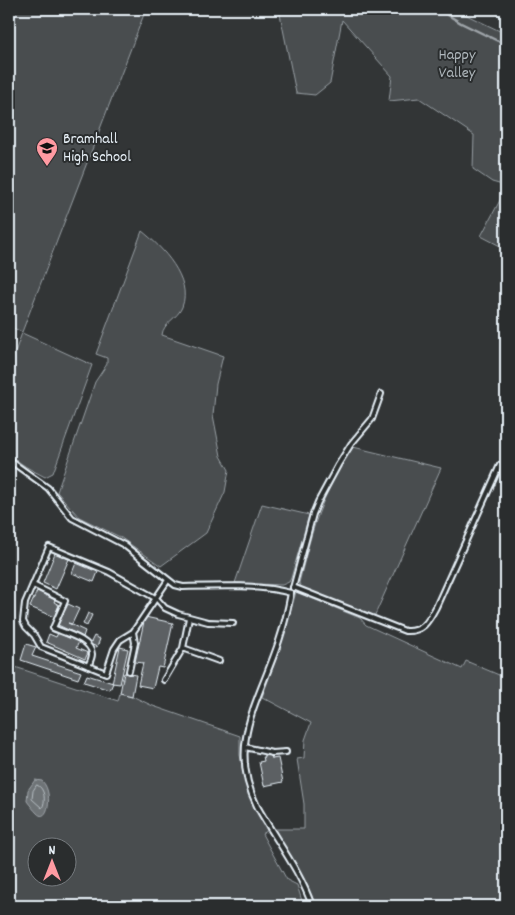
<svg xmlns="http://www.w3.org/2000/svg" width="515" height="915" font-family="Dekko,sans-serif">
	<style>
		.green { fill: #494d4f; stroke: #989fa4; fill-rule: evenodd }
		.water { fill: #6e7376; stroke: #9fa5aa }
		.lines { fill: none; stroke-linecap: round; stroke-linejoin: round }
		.shore { stroke: #b7bfc4; stroke-width: 1 }
		.stream { stroke: #9fa5aa; stroke-width: 2.5 }
		.building { fill: #5c6063; stroke: #e8f1f8 }
		.lane-casing { stroke: #e8f1f8; stroke-width: 8 }
		.lane { stroke: #2a2d2e; stroke-width: 4 }
		.labels { text-anchor: middle; dominant-baseline: central; stroke-width: 4; stroke-linejoin: round; paint-order: stroke }
		.park-label { font-size: 16px; fill: #b0b8bd; stroke: #2a2d2e }
		.poi-label { font-size: 16px; fill: #e8f1f8; stroke: #2a2d2e; text-anchor: start }
	</style>
	<rect width="100%" height="100%" fill="#323536"/>
	<filter id="ink" filterUnits="userSpaceOnUse"><feTurbulence type="fractalNoise" baseFrequency=".02" numOctaves="2"/><feDisplacementMap in="SourceGraphic" scale="10" xChannelSelector="R" yChannelSelector="G"/><feConvolveMatrix kernelMatrix="1 2 1 2 8 2 1 2 1" color-interpolation-filters="sRGB"/></filter>
	<g filter="url(#ink)">
		<path class="green" d="M9,9h137l-124,323 -13,-6z
			M273,9h181l52,25v152l-14,-4 -19,-13 1,-34 -55,-37 -30,3 3,-25 -50,-56 -12,63 -15,12 -19,-2 -16,-79z
			M506,189v60l-25,-13z
			M142,231c20,16 51,48 40,76 -4,11 -19,16 -20,28l61,21 -7,28 -3,31 8,41 8,14 -4,22 -19,41 -45,33 -41,-29 -41,-20 -22,-25 38,-110 12,-18v-6l-11,-4z
			M22,333l70,32 -39,108 -8,4c-13,-7 -27,-13 -36,-25v-84z
			M353,447l88,21 -67,149 -73,-30 -2,-4c8,-32 15,-63 29,-92 7,-16 16,-30 25,-44z
			M262,504l47,11 -18,63 -2,4 -7,3 -47,-2z
			M296,592l64,26 6,7 96,44 4,-8 40,17v228h-191l-12,-27 -30,-50h31v-25l-7,-45 7,-1 1,-18 6,-17 -49,-26 17,-46z
			M9,665l109,36 2,-8 12,3 21,10 87,30v19l6,29 6,16 10,17 5,14 -5,3 25,46 10,5 5,16 -1,5h-292zM38,848h30v30h-30z"/>
		<path class="water" d="M35,780l7,1c12,11 6,44 -5,32 -3,-3 -7,-8 -10,-12l1,-11z"/>
		<g class="lines">
			<path class="shore" d="M37,785c8,3 9,17 5,23l-10,-9 1,-8z"/>
			<path class="stream" d="M438,9l23,14 45,22"/>
		</g>
		<path class="building" d="M55,553l14,6 -13,30 -13,-6z
			M76,563l22,9 -4,10 -22,-9z
			M37,591l18,9 -1,2 5,3 -5,12 -24,-10z
			M68,604l11,5 -7,15 -4,-1 17,8 -2,6 -25,-12z
			M88,613l4,2 -5,11 -4,-2z
			M145,617l28,6 -10,45 -5,-1 -5,21 -15,-3 5,-22 -8,-1z
			M58,633l21,9 -3,6 12,5 -3,6 -39,-17 3,-8 7,3z
			M94,636l6,3 -3,8 -7,-3z
			M26,644l10,3 -4,9 49,16 -3,7 -57,-19z
			M120,647l8,2 -8,35 -8,-1z
			M124,673l12,2 -4,21 -12,-3z
			M87,675l26,8 -3,7 -26,-8z
			M271,755l1,4 6,-1 5,24 -19,4 -5,-24 5,-1 -1,-5z"/>
		<g class="lines">
			<g class="lane-casing">
				<path id="lane" d="M9,460l39,28 24,30 52,27 51,40 8,2c34,-1 76,-3 108,6 -3,16 -7,33 -12,48 -19,58 -53,103 -22,165 18,33 43,64 55,100
					M168,580l-35,52 -13,8 -6,9 -8,24 -65,-26 -7,-12 -8,-8 -3,-6 2,-18 24,-56 60,25 48,27 8,9 13,6 30,8 25,1
					M33,585l32,16 -12,27c11,5 38,11 39,26 0,4 -2,8 -4,12
					M293,587l112,44c18,1 23,-9 31,-24l64,-142
					M293,588l20,-74 5,-12 20,-37 13,-21 21,-25 9,-25
					M183,648l36,13
					M129,671l6,-28 -2,-11
					M164,680l19,-32 6,-30
					M245,747l27,6 14,-1"/>
			</g>
			<use href="#lane" class="lane"/>
		</g>
	</g>
	<defs>
		<g id="school-pin" transform="scale(1.125)"><path d="M0 17L-7.5 6A9.5 9.5 0 1 1 7.5 6Z" fill="#ff9aa2" stroke="#2a2d2e"/><path d="M0-5L7-2L0 1L-7-2ZM-4 1L0 2.5L4 1V4Q0 6-4 4Z" fill="#111"/></g>
	</defs>
	<g fill-rule="evenodd">
		<use href="#school-pin" x="47" y="148"/>
	</g>
	<g class="labels">
		<g class="park-label">
			<text x="457" y="55">Happy<tspan x="457" dy="18">Valley</tspan></text>
		</g>
		<g class="poi-label">
			<text x="63" y="139">Bramhall<tspan x="63" dy="18">High School</tspan></text>
		</g>
	</g>
	<rect width="515" height="915" fill="none" stroke="#2a2d2e" stroke-width="30"/>
	<rect x="15" y="15" width="485" height="885" fill="none" stroke="#e8f1f8" stroke-width="2" filter="url(#ink)"/>
	<g transform="translate(52 862)"><circle r="24" fill="#2a2d2e" stroke="#767b7f"/>
	<path d="M0-4L9 19L0 12L-9 19Z" fill="#ff9aa2"/>
	<text y="-8" font-size="14" font-weight="bold" text-anchor="middle" fill="#e8f1f8">N</text>
	</g>
</svg>
